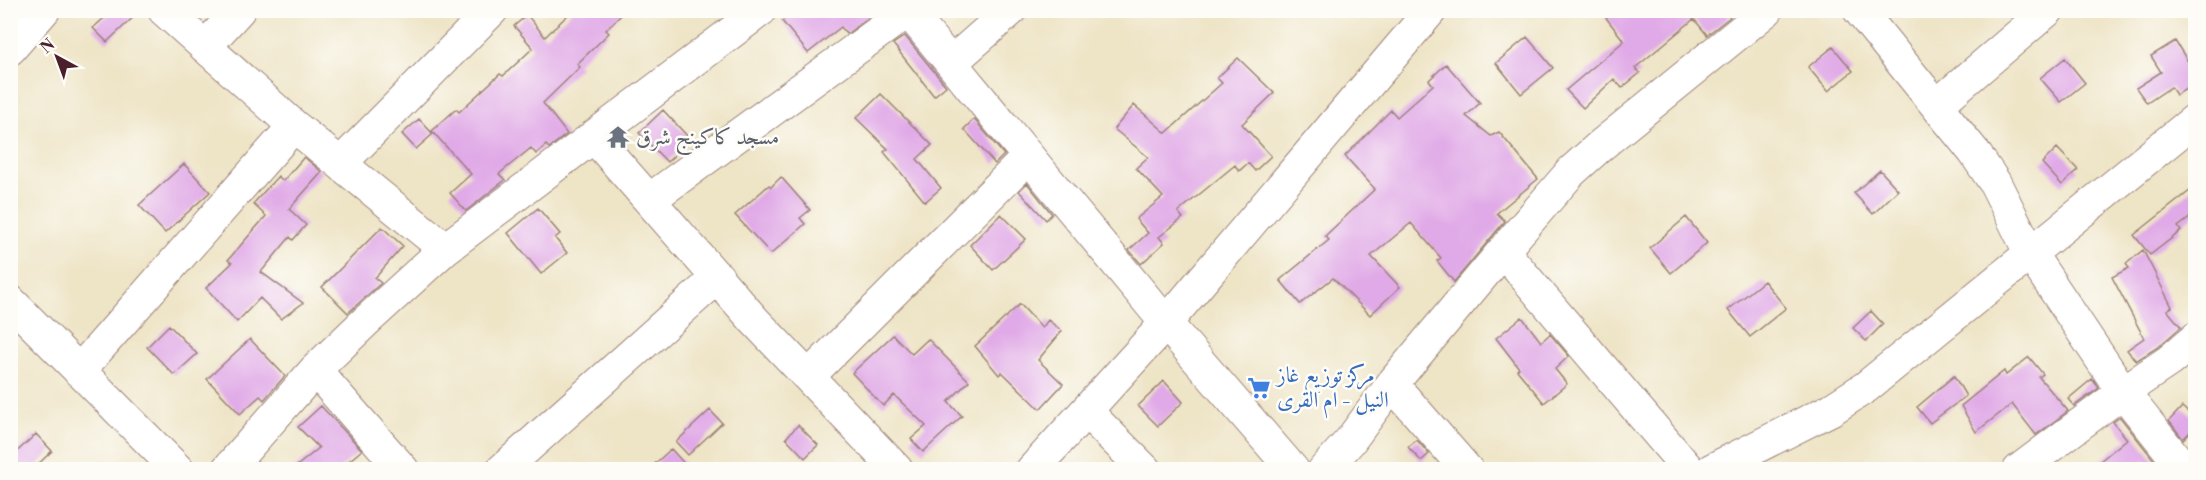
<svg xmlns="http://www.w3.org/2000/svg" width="2206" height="480" font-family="'Libre Bodoni',Amiri,serif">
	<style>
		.building { fill: #e0a9e7 }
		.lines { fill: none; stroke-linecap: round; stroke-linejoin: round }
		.minor-casing { stroke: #9c8278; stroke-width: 34 }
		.minor { stroke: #fff; stroke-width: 32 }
		.labels { text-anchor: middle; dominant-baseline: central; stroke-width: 5; stroke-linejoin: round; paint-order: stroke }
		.worship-label { font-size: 22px; fill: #5b616d; stroke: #fdfcf7; text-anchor: start }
		.shop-label { font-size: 22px; fill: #366cbe; stroke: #fdfcf7; text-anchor: start }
	</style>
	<rect width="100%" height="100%" fill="#fdfcf7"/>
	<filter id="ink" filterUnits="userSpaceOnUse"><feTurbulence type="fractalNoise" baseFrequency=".0167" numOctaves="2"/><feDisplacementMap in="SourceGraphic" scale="12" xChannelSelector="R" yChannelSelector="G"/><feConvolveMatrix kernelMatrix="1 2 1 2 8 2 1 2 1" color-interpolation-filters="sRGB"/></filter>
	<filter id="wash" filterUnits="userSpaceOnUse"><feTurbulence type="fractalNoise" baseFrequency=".008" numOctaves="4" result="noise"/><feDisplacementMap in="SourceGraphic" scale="24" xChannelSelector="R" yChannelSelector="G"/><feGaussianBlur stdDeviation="1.35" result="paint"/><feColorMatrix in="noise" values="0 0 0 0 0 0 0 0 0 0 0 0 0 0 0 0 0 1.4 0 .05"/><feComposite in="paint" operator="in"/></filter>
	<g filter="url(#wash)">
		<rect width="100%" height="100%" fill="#eee4c6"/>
		<g id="blocks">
			<path class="building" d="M113,10h28l-34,32 -14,-14z
				M573,10h53l-20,20 3,3 -32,31 3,3 -37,36 24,31 -18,14 -3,-3 -10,9 -5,-6 -32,26 6,6 -39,31 -16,-18 21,-19 -39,-43 24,-22 3,3 41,-38 3,2 30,-28 -19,-22 13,-11 18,22z
				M795,10h83l-31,24 -6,-7 -33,26 -26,-32z
				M1600,10h124l6,7 -23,18 -13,-16 -59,49 5,5 -18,15 -8,-9 -31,29 -17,-18 58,-49z
				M905,36l41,50 -12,10 -41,-52z
				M1527,37l26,31 -32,26 -25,-31z
				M2175,41l21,33v9l-20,12 -5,-8 -24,16 -11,-15 25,-16 -10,-16z
				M1833,47l20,24 -25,20 -20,-24z
				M1238,58l36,35 -32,31 29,32 -16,15 -7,-8 -9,8 -4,-6 -57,47 5,6 -24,19 5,6 -23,21 -12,-14 19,-17 -12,-14 27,-22 -27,-29 12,-11 -34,-28 20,-24 32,28 56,-50 -5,-5z
				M2065,58l20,25 -24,19 -21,-24z
				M1446,64l34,39 -14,13 25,20 8,-4 39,47 -41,34 8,8 -51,61 -17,-21 4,-3 -30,-35 -40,33 29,31 -30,28 -37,-37 -33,26 -20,-24 49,-40 -4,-4 50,-47 -30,-33 46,-46 6,7 36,-32 -4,-5z
				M881,94l51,51 -15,14 24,29 -16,14 -41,-50 4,-3 -32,-31z
				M663,110l28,30 -24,22 -28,-29z
				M419,119l14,15 -17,15 -14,-15z
				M974,119l30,36 -9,9 -31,-35z
				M2057,148l21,22 -16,15 -20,-22z
				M304,157l18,15 -33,37 17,16 -13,15 -3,-3 -29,35 42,31 -22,16 -21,-21 -23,24 -31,-34 26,-25 -4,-3 38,-44 -13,-12 25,-28 5,5z
				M184,164l26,28 -45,41 -26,-28z
				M1880,170l18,20 -25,24 -19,-21z
				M781,177l29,33 -10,8 5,6 -34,30 -36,-39 34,-30 2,2z
				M1027,183l25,31 -6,6 -27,-29z
				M2196,186v27l-18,14 3,4 -31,24 -16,-20z
				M538,208l22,26 -5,4 12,15 -26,21 -33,-41z
				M1001,214l25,25 -33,31 -23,-25z
				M1686,217l21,26 -36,30 -21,-25z
				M382,227l21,19 -28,32 6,5 -33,30 -26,-26z
				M2143,250l29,57 -5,3 14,17 -23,20 -22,14 -9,-11 17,-12 -32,-61 17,-9 -3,-4z
				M1764,281l22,27 -36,29 -22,-27z
				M1020,304l22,24 6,-8 14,11 -24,29 25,24 -23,25 -38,-37 -3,3 -24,-29z
				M1871,311l12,13 -17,17 -13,-13z
				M1522,317l19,25 9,-8 19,22 -14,13 12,15 -23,19 -27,-33 2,-2 -23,-30z
				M169,325l28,29 -23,21 -27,-28z
				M893,335l19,19 16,-15 41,42 -21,21 14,14 -39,36 -12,-13 15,-13 -32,-31 -11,11 -31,-33z
				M250,339l35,37 -21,24 -4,-4 -20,18 -33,-35z
				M2029,357l14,17 -4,3 29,34 -32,24 -24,-31 -36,28 -15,-26 43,-35 2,4z
				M1954,376l12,20 -36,27 -13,-16z
				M2092,379l7,9 -25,18 -6,-7z
				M1164,381l19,21 -25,24 -20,-20z
				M321,406l41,44 -24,20h-46l27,-22 -21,-21z
				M2182,407l14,12v7l-13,13 -14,-18z
				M710,410l12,13 -34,32 -12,-13z
				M2120,417l42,53h-10l-7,-9 -11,9h-45l38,-31 -14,-17z
				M798,425l20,20 -13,13 -19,-20z
				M36,434l16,17 -20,19h-12l-10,-12z
				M1417,440l12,14 -8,7 -13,-14z
				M671,449l19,21h-42z"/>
		</g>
	</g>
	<g filter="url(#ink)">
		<use href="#blocks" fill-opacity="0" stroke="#9c8278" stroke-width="1.5"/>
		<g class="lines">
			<g class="minor-casing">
				<path id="minor" d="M164,10l130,116 151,123
					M1859,10l115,142 21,31 35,70 93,139 62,78
					M205,47l34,-37
					M10,49l34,-39
					M952,62l59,-52
					M1937,105l111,-95
					M594,137l160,183 143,150
					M341,163l151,-153
					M649,200l259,-189 258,312 127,147
					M1503,251l186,219
					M10,301l168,169
					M315,370l88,100
					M79,371l215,-245
					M809,376l219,-219
					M1392,384l75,86
					M1086,411l59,59
					M227,470l88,-100 50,-48 80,-73 316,-239
					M502,470l216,-193
					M1032,470l134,-147 265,-313
					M1324,470l26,-29 42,-57 111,-133 68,-79 29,-26 167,-136
					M1711,470l121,-61 34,-22 330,-268
					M2019,470l104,-78 46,-31 27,-23"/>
			</g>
			<use href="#minor" class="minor"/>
		</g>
	</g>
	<defs>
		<g id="temple-bare" transform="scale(1.8)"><path d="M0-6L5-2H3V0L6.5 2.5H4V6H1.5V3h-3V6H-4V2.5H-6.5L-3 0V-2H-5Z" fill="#6b7280" stroke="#fdfcf7" stroke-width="2.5" paint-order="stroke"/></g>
		<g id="supermarket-bare" transform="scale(1.8)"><path d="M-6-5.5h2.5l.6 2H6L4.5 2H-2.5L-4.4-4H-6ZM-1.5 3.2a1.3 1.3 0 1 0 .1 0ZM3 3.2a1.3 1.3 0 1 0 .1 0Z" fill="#3f7fe0" stroke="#fdfcf7" stroke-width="2.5" paint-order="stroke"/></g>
	</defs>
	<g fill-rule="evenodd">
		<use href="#temple-bare" x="618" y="137"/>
		<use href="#supermarket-bare" x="1259" y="388"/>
	</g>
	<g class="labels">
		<g class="worship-label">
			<text x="636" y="137">مسجد كاكينج شرق</text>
		</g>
		<g class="shop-label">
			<text x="1277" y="375">مركز توزيع غاز<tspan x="1277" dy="25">النيل - ام القرى</tspan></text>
		</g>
	</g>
	<rect width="2206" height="480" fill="none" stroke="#fdfcf7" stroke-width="36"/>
	<g transform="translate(57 57) rotate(319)" stroke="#fdfcf7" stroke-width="4.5" paint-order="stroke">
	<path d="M0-4.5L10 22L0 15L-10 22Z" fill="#4a1f2b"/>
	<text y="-9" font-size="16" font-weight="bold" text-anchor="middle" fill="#4a1f2b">N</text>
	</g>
</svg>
